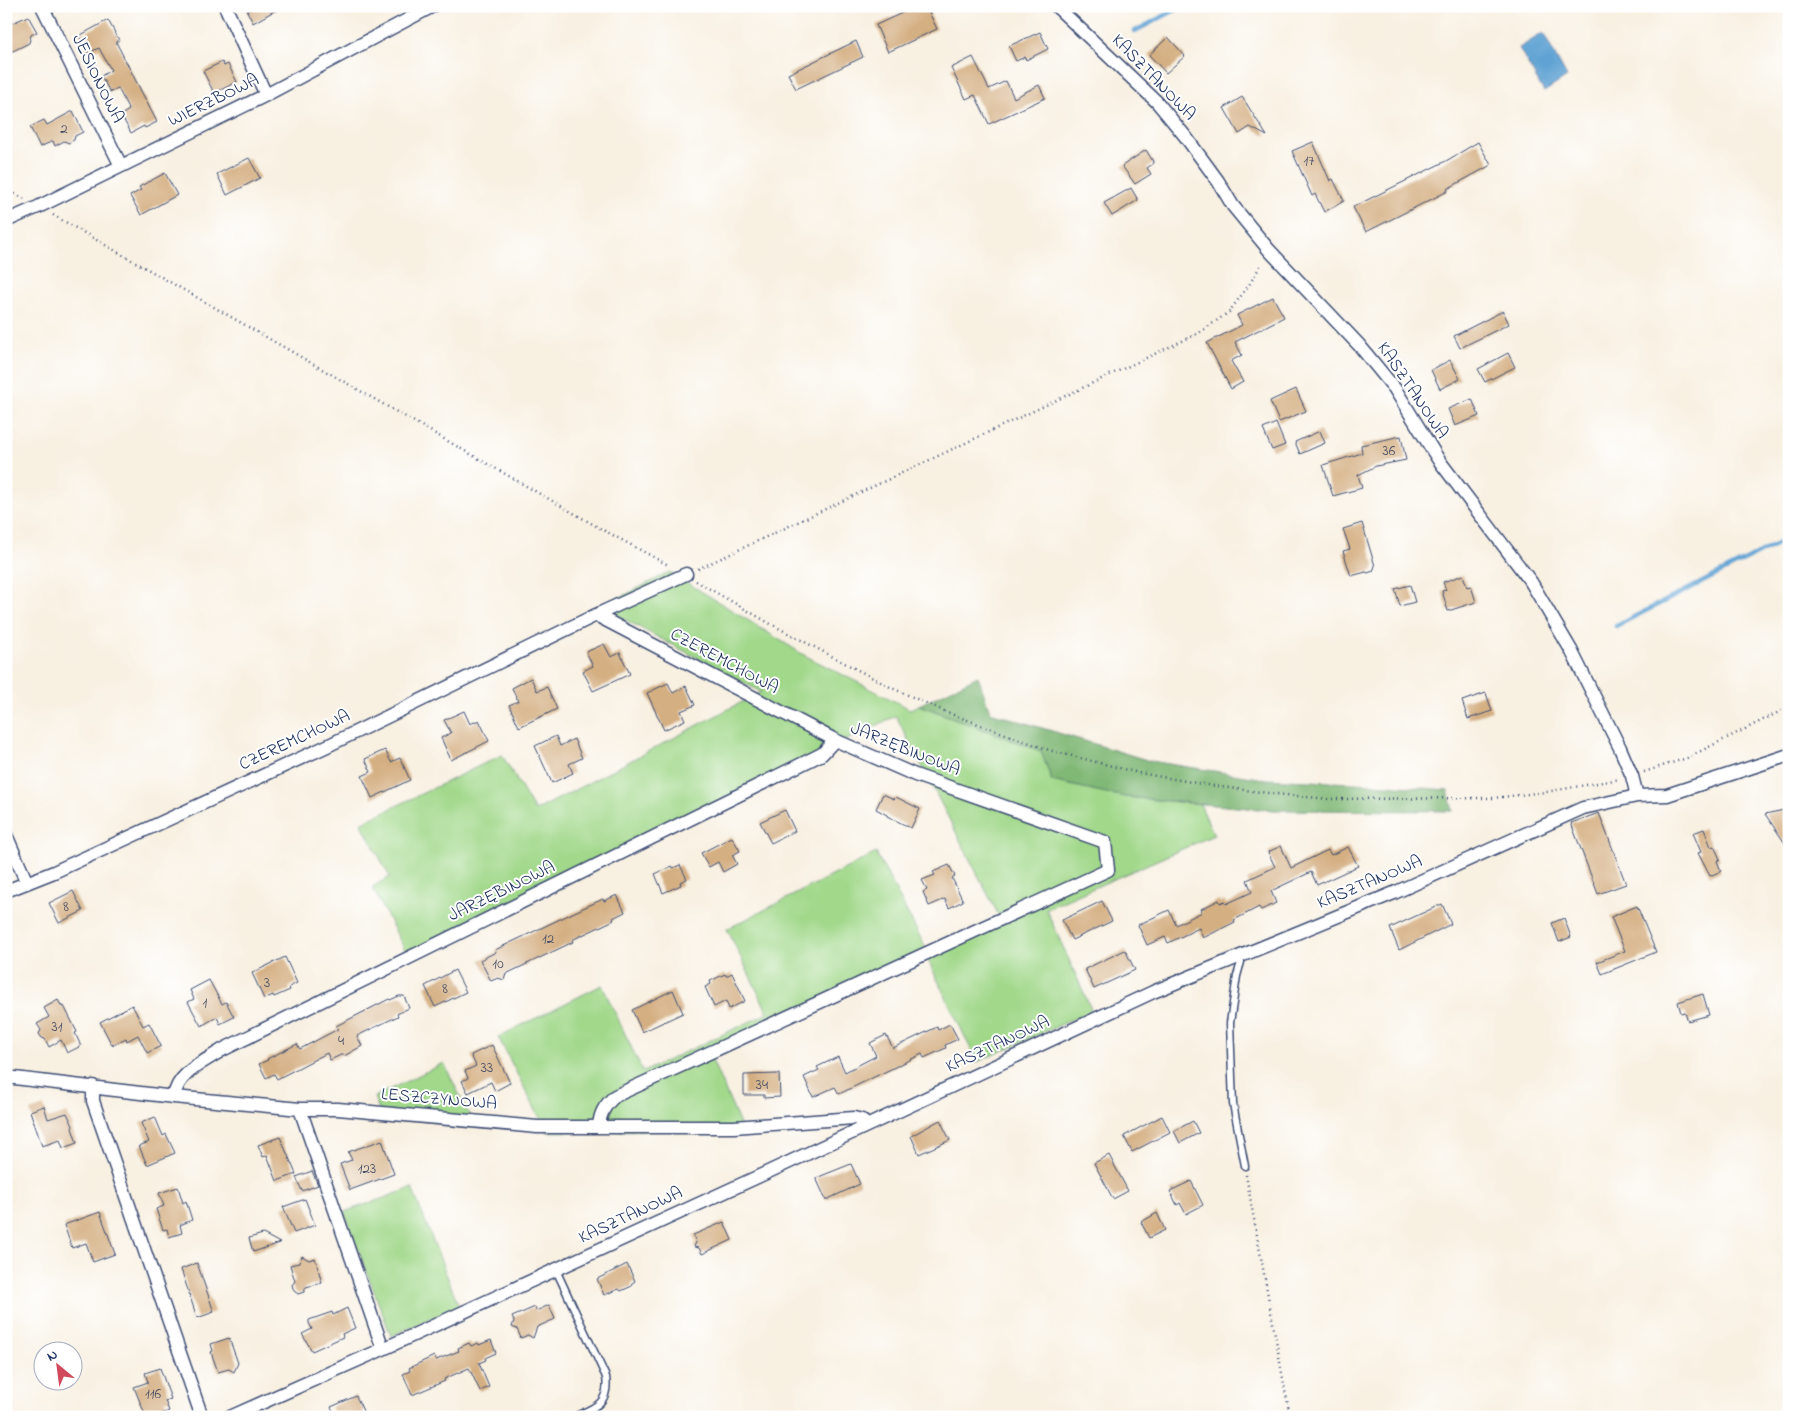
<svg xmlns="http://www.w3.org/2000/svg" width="1795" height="1423" font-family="'Indie Flower',sans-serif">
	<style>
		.green { fill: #a1d88a; stroke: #5e8474 }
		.forest { fill: #80b876; stroke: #4e746a }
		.water { fill: #5fa2d3; stroke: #3d6898 }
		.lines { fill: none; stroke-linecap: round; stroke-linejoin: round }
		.stream { stroke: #5fa2d3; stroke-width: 4.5 }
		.building { fill: #d4af82 }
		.lane-casing { stroke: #3c4c72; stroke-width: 9 }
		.street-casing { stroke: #3c4c72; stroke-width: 15 }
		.path { stroke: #3c4c72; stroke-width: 2.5; stroke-dasharray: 1 4; stroke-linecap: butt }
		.lane { stroke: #fff; stroke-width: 6 }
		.street { stroke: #fff; stroke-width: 12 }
		.labels { text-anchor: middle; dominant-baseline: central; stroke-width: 4; stroke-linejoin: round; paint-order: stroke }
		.number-label { font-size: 15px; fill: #494f67 }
		.street-label { font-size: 18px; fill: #1b2f5e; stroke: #fff }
	</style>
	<rect width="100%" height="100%" fill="#fff"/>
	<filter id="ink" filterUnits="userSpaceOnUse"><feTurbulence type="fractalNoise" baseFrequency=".02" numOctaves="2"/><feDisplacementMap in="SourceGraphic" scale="10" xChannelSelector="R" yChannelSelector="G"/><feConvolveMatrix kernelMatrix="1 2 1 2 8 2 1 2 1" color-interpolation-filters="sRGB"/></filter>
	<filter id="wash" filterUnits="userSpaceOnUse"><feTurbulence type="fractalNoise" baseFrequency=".0096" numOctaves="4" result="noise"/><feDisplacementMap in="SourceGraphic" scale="20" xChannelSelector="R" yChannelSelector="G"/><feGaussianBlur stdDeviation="1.12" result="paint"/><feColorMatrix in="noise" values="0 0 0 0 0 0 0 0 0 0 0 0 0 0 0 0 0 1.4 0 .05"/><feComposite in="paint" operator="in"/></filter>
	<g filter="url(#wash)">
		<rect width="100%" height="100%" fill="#f8f0e1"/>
		<path class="green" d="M670,572l134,83 106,54 9,-4 122,46 11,30 73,16 75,7 14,31 -168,74 46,102 -115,51 -51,-106 -215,102 31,71 -195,3 -49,-95 104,-52 41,87 125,-59 -41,-84 149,-76 53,101 72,-34 -105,-204 -489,238 -35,-67 18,-10 -29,-54 141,-68 33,56 226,-119 -160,-85z
			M444,1063l29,60 -92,-7 -7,-19z
			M412,1188l47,118 -68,30 -47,-124z"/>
		<path class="forest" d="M978,676l12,36 160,49 115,18 109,5 74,6 5,21 -183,-1 -145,-13 -73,-16 -11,-30 -122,-46z"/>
		<path class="water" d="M1543,33l24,44 -23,15 -25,-44z"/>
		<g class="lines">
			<path class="stream" d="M1135,31l48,-25
				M1616,626l173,-88"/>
		</g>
		<g id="blocks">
			<path class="building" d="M256,6h27l-30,17 -6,-12z
				M917,6h9l11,23 -49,23 -12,-27z
				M28,16l9,16 -6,3 -2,8 -16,8 -7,-2v-23z
				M108,20l11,20 -3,2 41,80 -12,6 -1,-2 -13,7 -10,-18 8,-5 -11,-22 -8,4 -9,-16 10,-6 -12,-22 -11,5 -9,-17z
				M1040,32l8,17 -22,11 -1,-3 -9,4 -7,-15z
				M1168,37l17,19 -19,17 -17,-18z
				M856,41l7,16 -67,32 -8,-15z
				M973,57l16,32 17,-8 8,17 25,-13 6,13 -56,26 -14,-29 -9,4 -15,-31z
				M222,62l2,4 4,-2 9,18 -23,11 -11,-22z
				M1242,97l4,6 21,33 -17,-9 -11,7 -15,-26z
				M73,111l10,21 -8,4 -1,4 -5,3 -5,-2 -9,5 -2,-5 -13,6 -10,-20 14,-7 3,5z
				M1313,142l17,39 3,-2 11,22 -20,11 -9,-18 -3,2 -20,-45z
				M1478,142l13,23 -44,24 1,2 -82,41 -13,-25 93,-46z
				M1146,150l8,13 -7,5 4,6 -16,10 -13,-18z
				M249,158l11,20 -33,17 -10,-21z
				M165,173l12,22 -36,20 -11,-19 11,-6 -2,-3z
				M1131,188l7,12 -26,16 -8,-13z
				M1273,297l11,20 -49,25 7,13 -11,6 12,21 -12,7 -24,-46 35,-18 -5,-10z
				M1503,311l6,13 -49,24 -6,-12z
				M1508,353l7,14 -30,15 -7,-13z
				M1450,360l10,19 -20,10 -9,-19z
				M1296,389l10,22 -27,11 -9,-21z
				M1472,399l7,17 -24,10 -7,-17z
				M1276,423l9,22 -13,5 -9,-21z
				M1320,431l5,12 -25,11 -5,-12z
				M1401,436l5,24 -30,6 -18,9 4,13 -29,8 -10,-31 39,-12 -1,-8z
				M1362,523l13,43 -2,5 -5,2 -2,-1 -15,4 -8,-25 7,-2 -7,-20z
				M1463,575l4,12 4,-1 5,16 -28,9 -6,-20 4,-1 -3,-8z
				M1410,585l5,17 -15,4 -5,-17z
				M604,644l7,13 9,-4 10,21 -37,17 -10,-20 10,-5 -7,-14z
				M531,678l6,13 10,-4 10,22 -38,18 -10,-22 9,-4 -6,-13z
				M668,683l5,10 13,-7 9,19 -14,6 4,9 -21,10 -17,-37z
				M1486,693l6,18 -24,8 -6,-18z
				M464,711l6,13 9,-4 10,21 -38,19 -10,-22 10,-5 -7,-13z
				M556,736l4,10 14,-7 8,19 -13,6 4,9 -21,10 -17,-37z
				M385,750l6,12 9,-4 10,22 -38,18 -10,-22 9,-4 -6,-13z
				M883,794l11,5 2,-2 24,12 -9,19 -24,-12v-1l-11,-6z
				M1789,809v40l-24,-35z
				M785,810l10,21 -24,12 -11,-21z
				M1599,813l27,71 -28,10 -27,-71z
				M1704,829l7,18 3,-1 6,13 -3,2 4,10 -11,5 -12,-23 3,-1 -8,-19z
				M732,837l8,14 -8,4 5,9 -14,8 -5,-10 -9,5 -8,-14z
				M1281,846l10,22 37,-18 3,5 17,-8 10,19 -41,19 -6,-13 -40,19 5,12 -15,7 -2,-3 -25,13 1,2 -32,16 -4,-10 -31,15 -3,-6 -18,8 -9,-20 31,-15 7,15 26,-13 -1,-3 18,-9 1,3 5,-2 1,3 26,-12 -5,-12 28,-13 -7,-15z
				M680,865l7,14 -7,3 1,3 -18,8 -8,-19 17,-8 1,2z
				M949,865l6,11 -3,2 11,23 -14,7 -4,-9 -16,7 -6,-14 4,-2 -5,-10 13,-5 -2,-3z
				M73,891l10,20 -24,12 -10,-20z
				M617,895l8,17 -12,6 1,2 -42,20 1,2 -67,32 -2,6 -6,-2 -7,3 -11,-21 16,-8 -1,-2 86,-41 22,-10 1,2z
				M1102,901l10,20 -40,19 -10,-20z
				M1442,904l9,20 -52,26 -9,-22z
				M1637,906l19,46 -54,22 -5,-12 28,-11 -14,-34z
				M1564,918l7,19 -12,5 -7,-19z
				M1125,950l10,20 -41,19 -9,-20z
				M285,957l12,26 -8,4 1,3 -16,7 -1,-2 -9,4 -12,-26z
				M455,970l11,22 -31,15 -10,-21z
				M732,973l13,28 -16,8 -3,-8 -12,6 -9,-20 6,-3 -1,-3 15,-7 1,2z
				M209,980l13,24 4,-2 8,15 -14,7 -3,-7 -16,9 -13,-24 6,-3 -4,-9z
				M673,990l10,23 -41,19 -10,-22z
				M1703,994l6,21 -21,6 -3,-9 -4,1 -3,-11z
				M399,996h5l5,12 -12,6 1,2 -41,20 5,10 -18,10 -1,-2 -13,6 -3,-7 -50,26 -3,-5 -8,4 -7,-14 9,-4 -1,-1 30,-15 3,5 38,-20 -2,-3 53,-27 1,1z
				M58,1000l4,7 2,-1 13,26 -2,1 6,13 -14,7 -6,-13 -12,7 -4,-8 -3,-1 -3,-4 2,-4 -4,-6 12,-7 -5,-9z
				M132,1005l11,21 6,-3 12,23 -14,7 -9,-18 -11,6 -1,-3 -14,7 -12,-23z
				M950,1024l8,15 -13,6 1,3 -22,10 -2,-4 -83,40 -4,-7 -22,10 -9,-20 15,-7 -2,-3 21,-10 7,15 31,-16 -6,-13 16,-8 7,13 44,-21 1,3z
				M492,1045l18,38 -15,8 -4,-9 -23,11 -6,-12 6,-3 -3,-7 11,-5 -5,-11z
				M779,1074l1,23 -16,1v-3h-20v-20z
				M44,1106l4,13 19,-6 6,13 -1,2 5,15 -14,5 -3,-8 -18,6 -12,-35z
				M1162,1116l8,16 -38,20 -8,-16z
				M155,1117l8,19 3,-2 9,19 -28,12 -8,-19 10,-4 -8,-19z
				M940,1120l10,20 -31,14 -8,-18z
				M1193,1121l6,12 -19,10 -6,-12z
				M280,1137l16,37 -19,7 -10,-26 -4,2 -5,-12z
				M382,1140l12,34 -44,16 -10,-26 12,-4 -4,-8z
				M1109,1155l19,36 -15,8 -19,-36z
				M851,1164l9,20 -34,16 -10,-22z
				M312,1171l6,14 -16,6 -6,-14z
				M1191,1181l12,24 -17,9 -6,-11 -3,2 -7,-14z
				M178,1187l5,16 3,-2 6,19 -12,5 2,8 -13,4 -2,-8 -4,1 -7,-21 8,-3 -5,-13z
				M305,1199l10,26 -21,8 -11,-26z
				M100,1212l15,42 -22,8 -7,-19 -14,5 -8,-23z
				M1157,1213l8,17 -16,8 -8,-16z
				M724,1222l8,18 -30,14 -3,-6 -5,-1 2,-5 -3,-7z
				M263,1234l17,9 -27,9 -4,-14z
				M302,1256l7,4 6,-2 7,25 -16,4 -2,5 -6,2 -4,-3 -2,-6 3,-4 -5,-16 9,-2z
				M197,1263l17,49 -17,6 -16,-49z
				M627,1264l8,17 -4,3 1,2 -11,5 -2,-2 -15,6 -7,-16z
				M549,1305l6,14 -18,8 -4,11 -5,-3 -7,3 -4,-9 -5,-2 2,-6 -2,-4 23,-10 1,4z
				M347,1308l8,20 -13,6 1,3 -31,14 -10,-17 10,-5 -3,-6v-3l23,-8 1,3z
				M229,1338l9,25 -4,9 -5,-3 -11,3 -7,-20 2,-1 -2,-7z
				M491,1340l5,13 -11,5 1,2 -7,3 10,24 -9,4 -11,-23 -25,11 1,2 -33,14 -9,-21 7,-3 -1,-3 25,-12 2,4 23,-9 -1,-3 11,-5 2,3 7,-3 1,2z
				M160,1368l11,31 -6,2 4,10 -15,6h-8l-12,-30 14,-5 -3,-9z
				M356,1396l10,21h-30l-5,-10z"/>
		</g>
	</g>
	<g filter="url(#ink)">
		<use href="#blocks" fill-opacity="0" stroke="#3c4c72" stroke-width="1"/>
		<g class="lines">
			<g class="lane-casing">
				<path id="lane" d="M1240,956l1,6 -4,14 -7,47 3,81 12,62
					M556,1270l50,107c4,27 -12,31 -33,40"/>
			</g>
			<g class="street-casing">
				<path id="street" d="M42,6l79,160
					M225,6l41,89
					M1056,6l101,96 28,34 33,45 15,25 36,44 90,95 36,44 43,70 93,123 40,68 49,98 12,28 5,20
					M6,221l32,-14 228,-112 167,-89
					M596,615l239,125
					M6,835l21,48
					M6,891l48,-19 271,-125 271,-132 90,-41
					M6,1077l168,20 126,12h38l199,18h197l120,-9 8,2 3,6
					M93,1086v15l109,316
					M174,1097c3,-24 30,-35 48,-47l600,-296 13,-14 80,35 190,67 3,28 -493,226c-10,9 -15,17 -16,30
					M300,1109l83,240
					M230,1417l153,-68 383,-176 387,-181 241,-99 189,-85 54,-12 30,-1 122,-40"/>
			</g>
			<path class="path" d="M6,189l18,10
				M53,215l543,311 74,40
				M698,569l501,-236 30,-21 20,-27 13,-22
				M696,581l73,42 123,65 59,26 98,36 90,23 75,13 62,8 53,5 164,-1 53,-6 74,-13
				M1644,772l43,-14 102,-51
				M1246,1175l44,242"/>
			<use href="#lane" class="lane"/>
			<use href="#street" class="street"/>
		</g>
	</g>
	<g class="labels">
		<g class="number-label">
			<text x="64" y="129">2</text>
			<text x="1309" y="161">17</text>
			<text x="1389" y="451">36</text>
			<text x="66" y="907">8</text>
			<text x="548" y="939">12</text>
			<text x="498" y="964">10</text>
			<text x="267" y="983">3</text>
			<text x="445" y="989">8</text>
			<text x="205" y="1003">1</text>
			<text x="57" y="1027">31</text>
			<text x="341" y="1041">4</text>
			<text x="487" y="1068">33</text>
			<text x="762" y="1085">34</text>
			<text x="367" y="1169">123</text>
			<text x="153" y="1394">116</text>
		</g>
		<g class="street-label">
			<text transform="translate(1153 78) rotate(46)">KASZTANOWA</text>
			<text transform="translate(97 79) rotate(64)">JESIONOWA</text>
			<text transform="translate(214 101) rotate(-26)">WIERZBOWA</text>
			<text transform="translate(1412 391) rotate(56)">KASZTANOWA</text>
			<text transform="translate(724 662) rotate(28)">CZEREMCHOWA</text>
			<text transform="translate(295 741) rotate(-25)">CZEREMCHOWA</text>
			<text transform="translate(905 750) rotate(22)">JARZĘBINOWA</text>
			<text transform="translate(1370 883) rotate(-23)">KASZTANOWA</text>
			<text transform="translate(502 892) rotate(-26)">JARZĘBINOWA</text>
			<text transform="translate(998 1045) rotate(-25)">KASZTANOWA</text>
			<text transform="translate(439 1100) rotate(5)">LESZCZYNOWA</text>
			<text transform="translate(631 1216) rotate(-25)">KASZTANOWA</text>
		</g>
	</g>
	<rect width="1795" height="1423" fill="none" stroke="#fff" stroke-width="25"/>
	<g transform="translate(58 1366) rotate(331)"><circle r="24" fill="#ffffff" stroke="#a4acbf"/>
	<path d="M0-4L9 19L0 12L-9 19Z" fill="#d1495b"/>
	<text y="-8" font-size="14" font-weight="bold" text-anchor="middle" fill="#1b2f5e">N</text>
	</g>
</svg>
